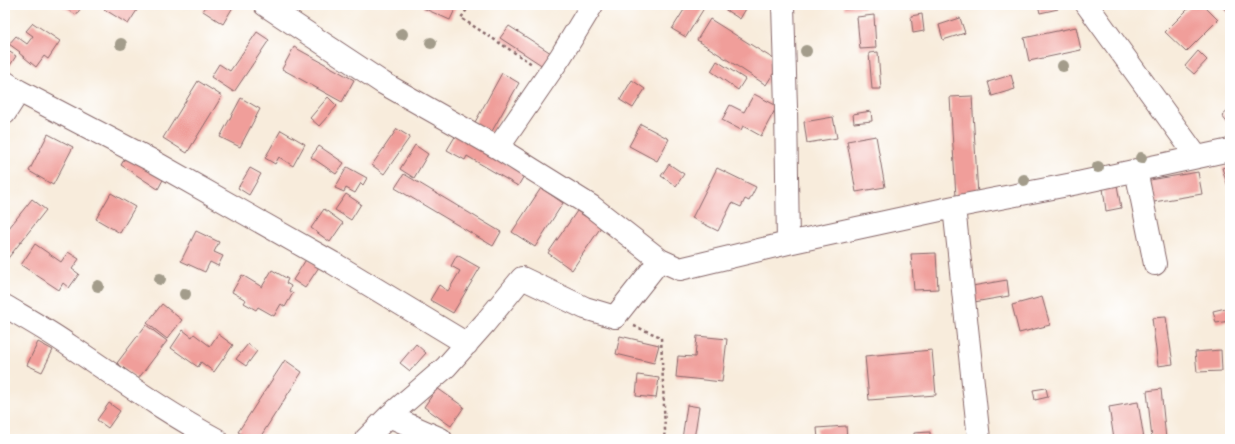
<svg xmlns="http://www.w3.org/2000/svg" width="1235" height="444" font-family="'Old Standard TT',serif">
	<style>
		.building { fill: #f09e9a }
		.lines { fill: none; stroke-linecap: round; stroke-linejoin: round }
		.minor-casing { stroke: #876769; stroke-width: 24 }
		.path { stroke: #876769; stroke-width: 2.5; stroke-dasharray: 3 3; stroke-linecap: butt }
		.minor { stroke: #fff; stroke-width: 22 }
		.tree { fill: #a39c8b }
	</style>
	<rect width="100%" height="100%" fill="#fff"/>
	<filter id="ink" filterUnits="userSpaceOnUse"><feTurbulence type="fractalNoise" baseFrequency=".025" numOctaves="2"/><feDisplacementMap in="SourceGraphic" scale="8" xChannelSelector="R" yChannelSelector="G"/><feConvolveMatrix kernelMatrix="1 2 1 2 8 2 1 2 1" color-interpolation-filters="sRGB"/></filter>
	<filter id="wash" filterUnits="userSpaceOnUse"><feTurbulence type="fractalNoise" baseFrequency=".012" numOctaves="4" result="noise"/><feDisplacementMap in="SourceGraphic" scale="16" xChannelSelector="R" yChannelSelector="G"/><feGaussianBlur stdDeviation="0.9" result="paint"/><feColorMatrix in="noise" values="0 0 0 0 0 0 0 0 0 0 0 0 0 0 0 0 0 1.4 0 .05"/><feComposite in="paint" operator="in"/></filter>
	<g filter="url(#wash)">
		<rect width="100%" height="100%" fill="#f8ecdc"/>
		<g id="blocks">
			<path class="building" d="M61,5h22l-7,10z
				M106,5h29l4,2 -11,17 -24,-15z
				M207,5h24l2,2 -10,17 -20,-13z
				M424,5h33l-7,15 -27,-12z
				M687,5h19l-20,32 -14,-8z
				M718,5h26l3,2 -7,12z
				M844,5h20v3l-20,1z
				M1038,5h19l1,4 -18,4z
				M1192,5h11l15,15 -32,32 -21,-20z
				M1220,5h10v9z
				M922,14l2,17 -11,2 -2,-17z
				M874,15l2,33 -16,1 -3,-32z
				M960,18l5,15 -22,7 -4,-15z
				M710,19l70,44 -14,22 -69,-45z
				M33,23l27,18 -12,18 -4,-3 -8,11 -17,-14 1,-1 -11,-8 7,-8 11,8 6,-8 -7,-5z
				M509,26l45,29 -8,13 -46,-30z
				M1076,27l5,23 -52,11 -5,-23z
				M257,32l12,8 -35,52 -23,-15 8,-13 11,7z
				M294,47l60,33 -12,22 -60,-33z
				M5,49l11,7 -7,11 -4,-3z
				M1198,51l9,9 -13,14 -9,-8z
				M878,52l3,37h-9l-3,-36z
				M717,61l28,18 -7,11 -27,-19z
				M502,73l17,10 -28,50 -17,-9z
				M1011,75l4,14 -23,7 -4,-14z
				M632,80l13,9 -12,19 -13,-8z
				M198,81l24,15 -35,57 -24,-15z
				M754,94l23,12 -16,30 -18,-10 -2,4 -19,-10 8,-15 14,7z
				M972,96l6,99 -22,2 -6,-100z
				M328,97l9,9 -18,20 -9,-8z
				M241,98l19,11 -20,38 -20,-10z
				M1230,109v15l-1,1 -7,-9z
				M871,111l1,10 -18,2 -1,-9z
				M833,117l4,21 -30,5 -3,-21z
				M641,124l28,15 -12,22 -28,-15z
				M397,129l13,8 -26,37 -12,-9z
				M281,130l24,14 -12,22 -14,-9 -4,7 -10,-6z
				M48,134l25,13 -20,38 -24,-14z
				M456,135l69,39 -7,12 -51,-30 -2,4 -18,-10z
				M876,136l9,51 -29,5 -9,-51z
				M415,145l13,9 -14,24 -14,-9z
				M319,146l25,17 -8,11 -25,-17z
				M128,153l37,23 -7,13 -37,-24z
				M669,164l15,10 -8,12 -15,-10z
				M1230,166v27l-8,-25z
				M347,167l20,11 -4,7 -2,-2 -6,10 -9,-5 -2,4 -9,-4z
				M250,168l11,6 -12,21 -11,-7z
				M717,168l39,19 -7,14 -4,-2 -4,8 -9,-4 -14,28 -26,-13z
				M1198,172l4,22 -54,9 -4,-22z
				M404,174l97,58 -8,14 -98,-58z
				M1117,185l4,23 -15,3 -3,-23z
				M541,188l22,15 -28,44 -23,-15z
				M111,193l24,14 -15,26 -24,-14z
				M346,194l15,10 -10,16 -16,-10z
				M32,199l14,11 -41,52v-29z
				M324,209l19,14 -13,19 -19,-14z
				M577,211l24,16 -29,43 -24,-17z
				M196,231l23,11 -5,10 9,4 -5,10 -8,-4 -5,10 -24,-11z
				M35,244l26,18 7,-10 11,7 -7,10 7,5 -10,14 -6,-5 -4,7 -38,-25z
				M936,253l2,36 -24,1 -3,-36z
				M457,255l23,13 -27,45 -23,-13 9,-15 9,6 12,-20 -9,-5z
				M307,258l12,9 -14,21 -12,-8z
				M272,270l16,9 -2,4 5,3 -2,5 4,2 -8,14 -4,-3 -7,12 -16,-9 -2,3 -12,-7 2,-3 -14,-8 10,-17 20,12z
				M1007,280l2,16 -35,6 -2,-16z
				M1042,297l8,28 -31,8 -7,-28z
				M162,304l20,16 -15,19 -20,-16z
				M1230,307v14l-14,2 -3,-12z
				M1166,317l7,47 -15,2 -6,-48z
				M146,325l21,16 -29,38 -21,-16z
				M183,330l9,7 2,-3 16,12 8,-12 15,11 -19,27 -13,-10 -3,5 -27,-19z
				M620,336l39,9 -5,18 -38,-9z
				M697,336l30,3 -5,43 -46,-5 2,-21 17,1z
				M38,342l15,8 -11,22 -15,-7z
				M248,344l9,7 -11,15 -10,-7z
				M416,344l10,9 -16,18 -10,-8z
				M932,350l4,45 -67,5 -4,-44z
				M1221,350l1,21 -25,1 -2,-20z
				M285,360l17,12 -43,67h-10l-11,-7z
				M638,375l21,3 -3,20 -20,-2z
				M437,388l27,19 -13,19 -27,-19z
				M1046,388l2,9 -13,3 -2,-10z
				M1161,389l5,50h-14l-5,-48z
				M1138,402l6,37h-30l-5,-32z
				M109,403l11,8 -12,17 -11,-8z
				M687,405l12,2 -5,32h-12z
				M846,426l1,13h-29l-1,-11z
				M930,432v7h-16v-6z"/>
		</g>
	</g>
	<g filter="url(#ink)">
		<use href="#blocks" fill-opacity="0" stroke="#876769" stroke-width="1"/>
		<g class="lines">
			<g class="minor-casing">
				<path id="minor" d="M265,5l118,78 115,65 93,58 69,54 20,9 108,-26 166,-36
					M783,5l3,103 2,135
					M1087,5l110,152
					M5,82l14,9 132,69 182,103 134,81
					M5,113l14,-22
					M498,148l63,-92 31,-51
					M1136,170l19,94
					M5,306c22,13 44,25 65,40 48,32 95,66 146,93
					M389,416l52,23
					M366,439l23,-23 57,-49 39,-44 37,-45 63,30 30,9 45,-57
					M979,439l-25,-232 124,-24 152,-33"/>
			</g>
			<path class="path" d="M470,5l-9,13 71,46
				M634,326l27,11 4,93 -1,9"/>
			<use href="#minor" class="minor"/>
		</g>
		<g class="tree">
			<circle cx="402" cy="34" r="6"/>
			<circle cx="431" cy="43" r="6"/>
			<circle cx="121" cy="44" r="6"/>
			<circle cx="806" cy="51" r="6"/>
			<circle cx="1063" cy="66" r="6"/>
			<circle cx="1141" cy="158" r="6"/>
			<circle cx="1098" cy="167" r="6"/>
			<circle cx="1024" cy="180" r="6"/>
			<circle cx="160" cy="279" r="6"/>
			<circle cx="98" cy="286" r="6"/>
			<circle cx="185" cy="294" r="6"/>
		</g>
	</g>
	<rect width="1235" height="444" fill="none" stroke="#fff" stroke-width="20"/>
</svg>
